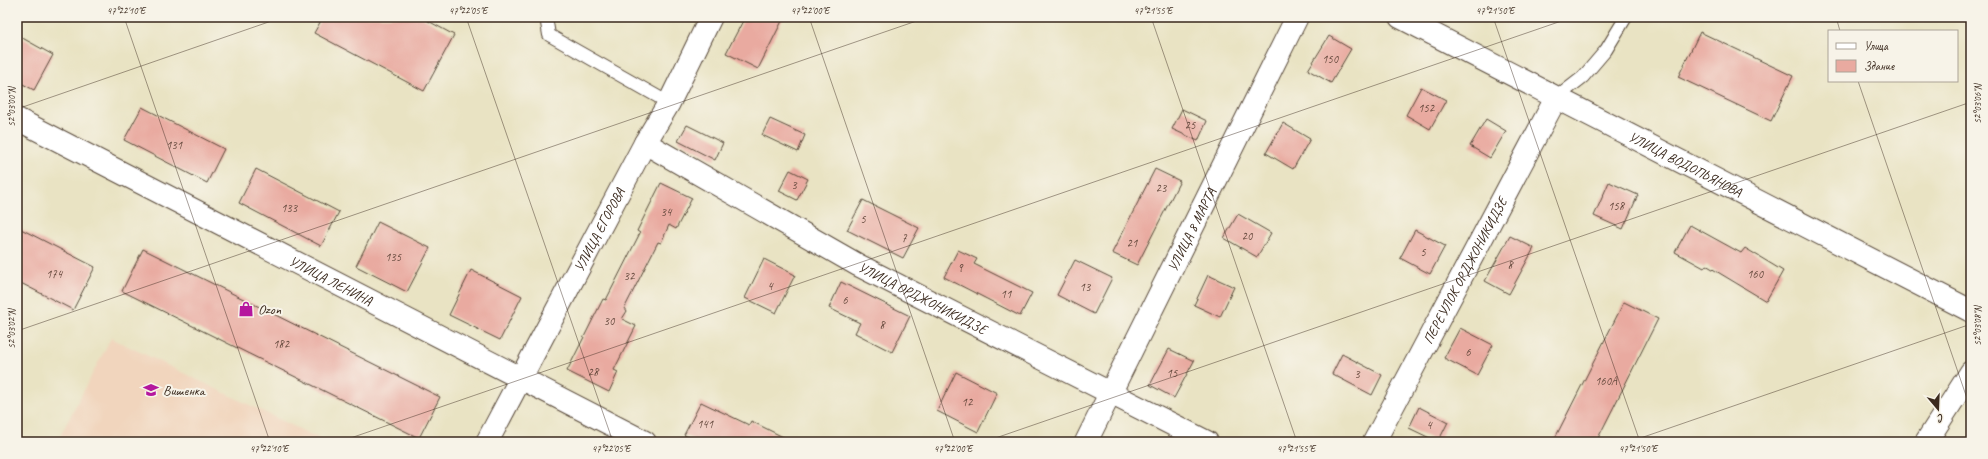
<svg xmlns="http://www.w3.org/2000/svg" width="1988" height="459" font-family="Caveat,sans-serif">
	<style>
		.built { fill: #f1d5bd }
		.building { fill: #e9aaa0 }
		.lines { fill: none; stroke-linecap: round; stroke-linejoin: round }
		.service-casing { stroke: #554637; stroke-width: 14 }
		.minor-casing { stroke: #554637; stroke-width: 24 }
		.service { stroke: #fff; stroke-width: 12 }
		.minor { stroke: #fff; stroke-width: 22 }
		.ticks { fill: none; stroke: #3b2a1e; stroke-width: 1; stroke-opacity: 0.45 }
		.labels { text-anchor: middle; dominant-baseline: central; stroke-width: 4; stroke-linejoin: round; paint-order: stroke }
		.number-label { font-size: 12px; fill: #664a3e }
		.street-label { font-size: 14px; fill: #3b2a1e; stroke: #f7f3e8 }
		.poi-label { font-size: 14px; fill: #3b2a1e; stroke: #f7f3e8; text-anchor: start }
		.neatline { fill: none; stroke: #3b2a1e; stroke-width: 1.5 }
		.ticks-label { font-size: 10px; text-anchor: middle; fill: #3b2a1e }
	</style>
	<rect width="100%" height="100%" fill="#f7f3e8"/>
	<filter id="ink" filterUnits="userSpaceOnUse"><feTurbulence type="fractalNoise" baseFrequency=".025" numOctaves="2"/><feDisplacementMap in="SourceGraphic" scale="8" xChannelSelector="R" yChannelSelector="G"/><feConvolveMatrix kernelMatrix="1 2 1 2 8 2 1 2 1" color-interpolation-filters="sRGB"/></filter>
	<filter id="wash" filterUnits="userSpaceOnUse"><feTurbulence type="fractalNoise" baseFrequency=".012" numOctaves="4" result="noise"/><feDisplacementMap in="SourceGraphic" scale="16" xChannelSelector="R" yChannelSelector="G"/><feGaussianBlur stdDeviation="0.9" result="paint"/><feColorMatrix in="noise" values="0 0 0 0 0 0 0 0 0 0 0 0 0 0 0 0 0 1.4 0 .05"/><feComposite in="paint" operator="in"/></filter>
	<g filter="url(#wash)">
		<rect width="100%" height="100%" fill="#e9e3c3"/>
		<path class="built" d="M111,338l215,104h-269z"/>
		<g id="blocks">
			<path class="building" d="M323,17h98l33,18 -30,56 -110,-58z
				M745,17h39l-26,52 -32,-16z
				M1700,32l93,44 -22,45 -93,-44z
				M17,35l36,20 -19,35 -17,-9z
				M1329,36l22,13 -20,34 -23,-13z
				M1421,87l25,13 -16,29 -24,-14z
				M142,107l82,42 -17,34 -83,-43z
				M1182,109l25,12 -9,20 -26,-12z
				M770,119l35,16 -7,17 -36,-17z
				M1486,119l20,12 -16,27 -20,-12z
				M1283,123l27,16 -17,30 -27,-16z
				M687,125l36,18 -8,17 -37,-19z
				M256,169l83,43 -18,34 -82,-43z
				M1155,169l25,12 -43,84 -25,-12z
				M790,170l18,9 -11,21 -18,-9z
				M1609,182l29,13 -15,34 -29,-13z
				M661,183l31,15 -16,31 -7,-4 -8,18 -3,-1 -34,67 3,2 -5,8 14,7 -22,44 4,2 -9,20 -42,-21 36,-72 3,1 34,-67 -3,-2z
				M863,200l56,28 -16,30 -56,-28z
				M1238,214l33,19 -14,24 -33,-19z
				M378,222l52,26 -23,44 -51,-26z
				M1690,225l51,28 4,-5 38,23 -17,30 -60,-36 -2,3 -29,-16z
				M17,227l78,40 -22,43 -56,-29z
				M1415,230l30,16 -15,28 -30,-16z
				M1510,236l24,12 -25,46 -24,-13z
				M143,249l297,148 -21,41 -297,-147z
				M958,250l19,9 -3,5 58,29 -12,23 -76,-39z
				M764,259l31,16 -19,38 -31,-15z
				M1075,260l37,18 -18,36 -37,-19z
				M471,270l51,26 -22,44 -51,-25z
				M1208,275l26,12 -14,30 -26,-12z
				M841,282l69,34 -18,36 -37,-19 5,-10 -31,-15z
				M1624,302l34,17 -62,123h-43z
				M1460,328l33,17 -16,30 -33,-17z
				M1169,349l25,12 -20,37 -24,-13z
				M1342,354l40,21 -10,20 -40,-21z
				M956,372l41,21 -19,39 -41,-21z
				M701,402l48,23 2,-4 42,21h-94l-15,-7z
				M1419,407l29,15 -10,20 -29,-14z"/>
		</g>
	</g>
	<g filter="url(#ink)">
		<use href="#blocks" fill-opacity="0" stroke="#554637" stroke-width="1"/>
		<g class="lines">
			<g class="service-casing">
				<path id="service" d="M546,17l3,18 120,68
					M1556,98l27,-21 23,-27 20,-33"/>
			</g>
			<g class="minor-casing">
				<g id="minor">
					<path id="s1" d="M1400,17l571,294"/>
					<path id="s2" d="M17,119l628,323"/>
					<path id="s3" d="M645,143l213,122 349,177"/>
					<path id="s4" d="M487,442l158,-299 24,-40 42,-86"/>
					<path id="s5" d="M1086,442l211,-425"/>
					<path id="s6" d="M1374,442l182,-344"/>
					<path d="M1926,442l45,-70"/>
				</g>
			</g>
			<use href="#service" class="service"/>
			<use href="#minor" class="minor"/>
		</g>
	</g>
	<path class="ticks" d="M124,17l146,425M466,17l147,425M809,17l146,425M1151,17l146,425M1493,17l147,425M1836,17l4,14M1858,81l113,329M17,109l266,-92M17,331l911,-314M339,442l1234,-425M984,442l987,-340M1629,442l342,-118"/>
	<defs>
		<g id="shop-bare" transform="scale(1.2)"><path d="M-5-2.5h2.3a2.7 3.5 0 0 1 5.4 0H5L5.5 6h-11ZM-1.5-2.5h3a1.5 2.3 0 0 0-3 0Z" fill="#b5179e" stroke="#f7f3e8" stroke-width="2.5" paint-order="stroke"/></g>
		<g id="school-bare" transform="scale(1.2)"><path d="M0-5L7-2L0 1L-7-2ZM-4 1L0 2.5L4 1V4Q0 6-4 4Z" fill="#b5179e" stroke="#f7f3e8" stroke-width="2.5" paint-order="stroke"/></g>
	</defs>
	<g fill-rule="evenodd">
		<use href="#shop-bare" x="246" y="309"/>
		<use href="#school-bare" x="151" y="390"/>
	</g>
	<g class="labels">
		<g class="number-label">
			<text x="1330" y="59">150</text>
			<text x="1426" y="108">152</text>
			<text x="1190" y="125">25</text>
			<text x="174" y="145">131</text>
			<text x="794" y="185">3</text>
			<text x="1161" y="188">23</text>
			<text x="1616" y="206">158</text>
			<text x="289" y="208">133</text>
			<text x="666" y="212">34</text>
			<text x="863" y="219">5</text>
			<text x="1247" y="236">20</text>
			<text x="904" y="238">7</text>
			<text x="1132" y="243">21</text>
			<text x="1423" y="252">5</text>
			<text x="393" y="257">135</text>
			<text x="1510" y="265">8</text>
			<text x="960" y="268">9</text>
			<text x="54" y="274">174</text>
			<text x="1755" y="274">160</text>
			<text x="629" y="276">32</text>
			<text x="770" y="286">4</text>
			<text x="1085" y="287">13</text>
			<text x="1006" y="294">11</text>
			<text x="845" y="300">6</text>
			<text x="609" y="321">30</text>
			<text x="882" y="325">8</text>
			<text x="281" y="344">182</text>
			<text x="1468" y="352">6</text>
			<text x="593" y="372">28</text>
			<text x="1172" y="373">15</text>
			<text x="1357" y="374">3</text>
			<text x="1606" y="381">160А</text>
			<text x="967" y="402">12</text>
			<text x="705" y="424">141</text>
			<text x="1429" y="425">4</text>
		</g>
		<g class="street-label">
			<text stroke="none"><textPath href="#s1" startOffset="321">УЛИЦА ВОДОПЬЯНОВА</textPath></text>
			<text stroke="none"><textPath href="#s4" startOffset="240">УЛИЦА ЕГОРОВА</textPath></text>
			<text stroke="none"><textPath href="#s5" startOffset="237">УЛИЦА 8 МАРТА</textPath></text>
			<text stroke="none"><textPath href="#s6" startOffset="194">ПЕРЕУЛОК ОРДЖОНИКИДЗЕ</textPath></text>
			<text stroke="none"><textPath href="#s2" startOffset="353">УЛИЦА ЛЕНИНА</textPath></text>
			<text stroke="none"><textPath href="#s3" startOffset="318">УЛИЦА ОРДЖОНИКИДЗЕ</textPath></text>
		</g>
		<g class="poi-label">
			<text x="258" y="309">Ozon</text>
			<text x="163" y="390">Вишенка</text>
		</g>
	</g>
	<rect width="1988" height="459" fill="none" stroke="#f7f3e8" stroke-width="44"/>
	<rect x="1828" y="30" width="130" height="52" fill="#f7f3e8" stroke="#aca397"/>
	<rect x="1836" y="43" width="20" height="6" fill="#ffffff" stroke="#aca397"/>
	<text x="1864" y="50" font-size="12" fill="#3b2a1e">Улица</text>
	<rect x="1836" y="60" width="20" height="12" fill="#e9aaa0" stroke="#aca397"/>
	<text x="1864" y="70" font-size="12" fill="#3b2a1e">Здание</text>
	<g transform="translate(1938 409) rotate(161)" stroke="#f7f3e8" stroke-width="3" paint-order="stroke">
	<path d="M0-3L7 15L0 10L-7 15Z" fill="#3b2a1e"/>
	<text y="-6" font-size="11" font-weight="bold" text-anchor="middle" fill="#3b2a1e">С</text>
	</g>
	<rect x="22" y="22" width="1944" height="415" class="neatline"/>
	<g class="ticks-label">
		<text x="126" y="14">47°22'10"E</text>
		<text x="468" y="14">47°22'05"E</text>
		<text x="810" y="14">47°22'00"E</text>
		<text x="1153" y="14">47°21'55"E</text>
		<text x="1495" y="14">47°21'50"E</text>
		<text transform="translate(1977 104) rotate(-90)" y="4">52°03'06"N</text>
		<text transform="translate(11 107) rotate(-90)" y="4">52°03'00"N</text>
		<text transform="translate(1977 326) rotate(-90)" y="4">52°03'08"N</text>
		<text transform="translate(11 329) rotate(-90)" y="4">52°03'02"N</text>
		<text x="269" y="452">47°22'10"E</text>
		<text x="611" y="452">47°22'05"E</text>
		<text x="953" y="452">47°22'00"E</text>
		<text x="1296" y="452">47°21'55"E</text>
		<text x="1638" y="452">47°21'50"E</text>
	</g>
</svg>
